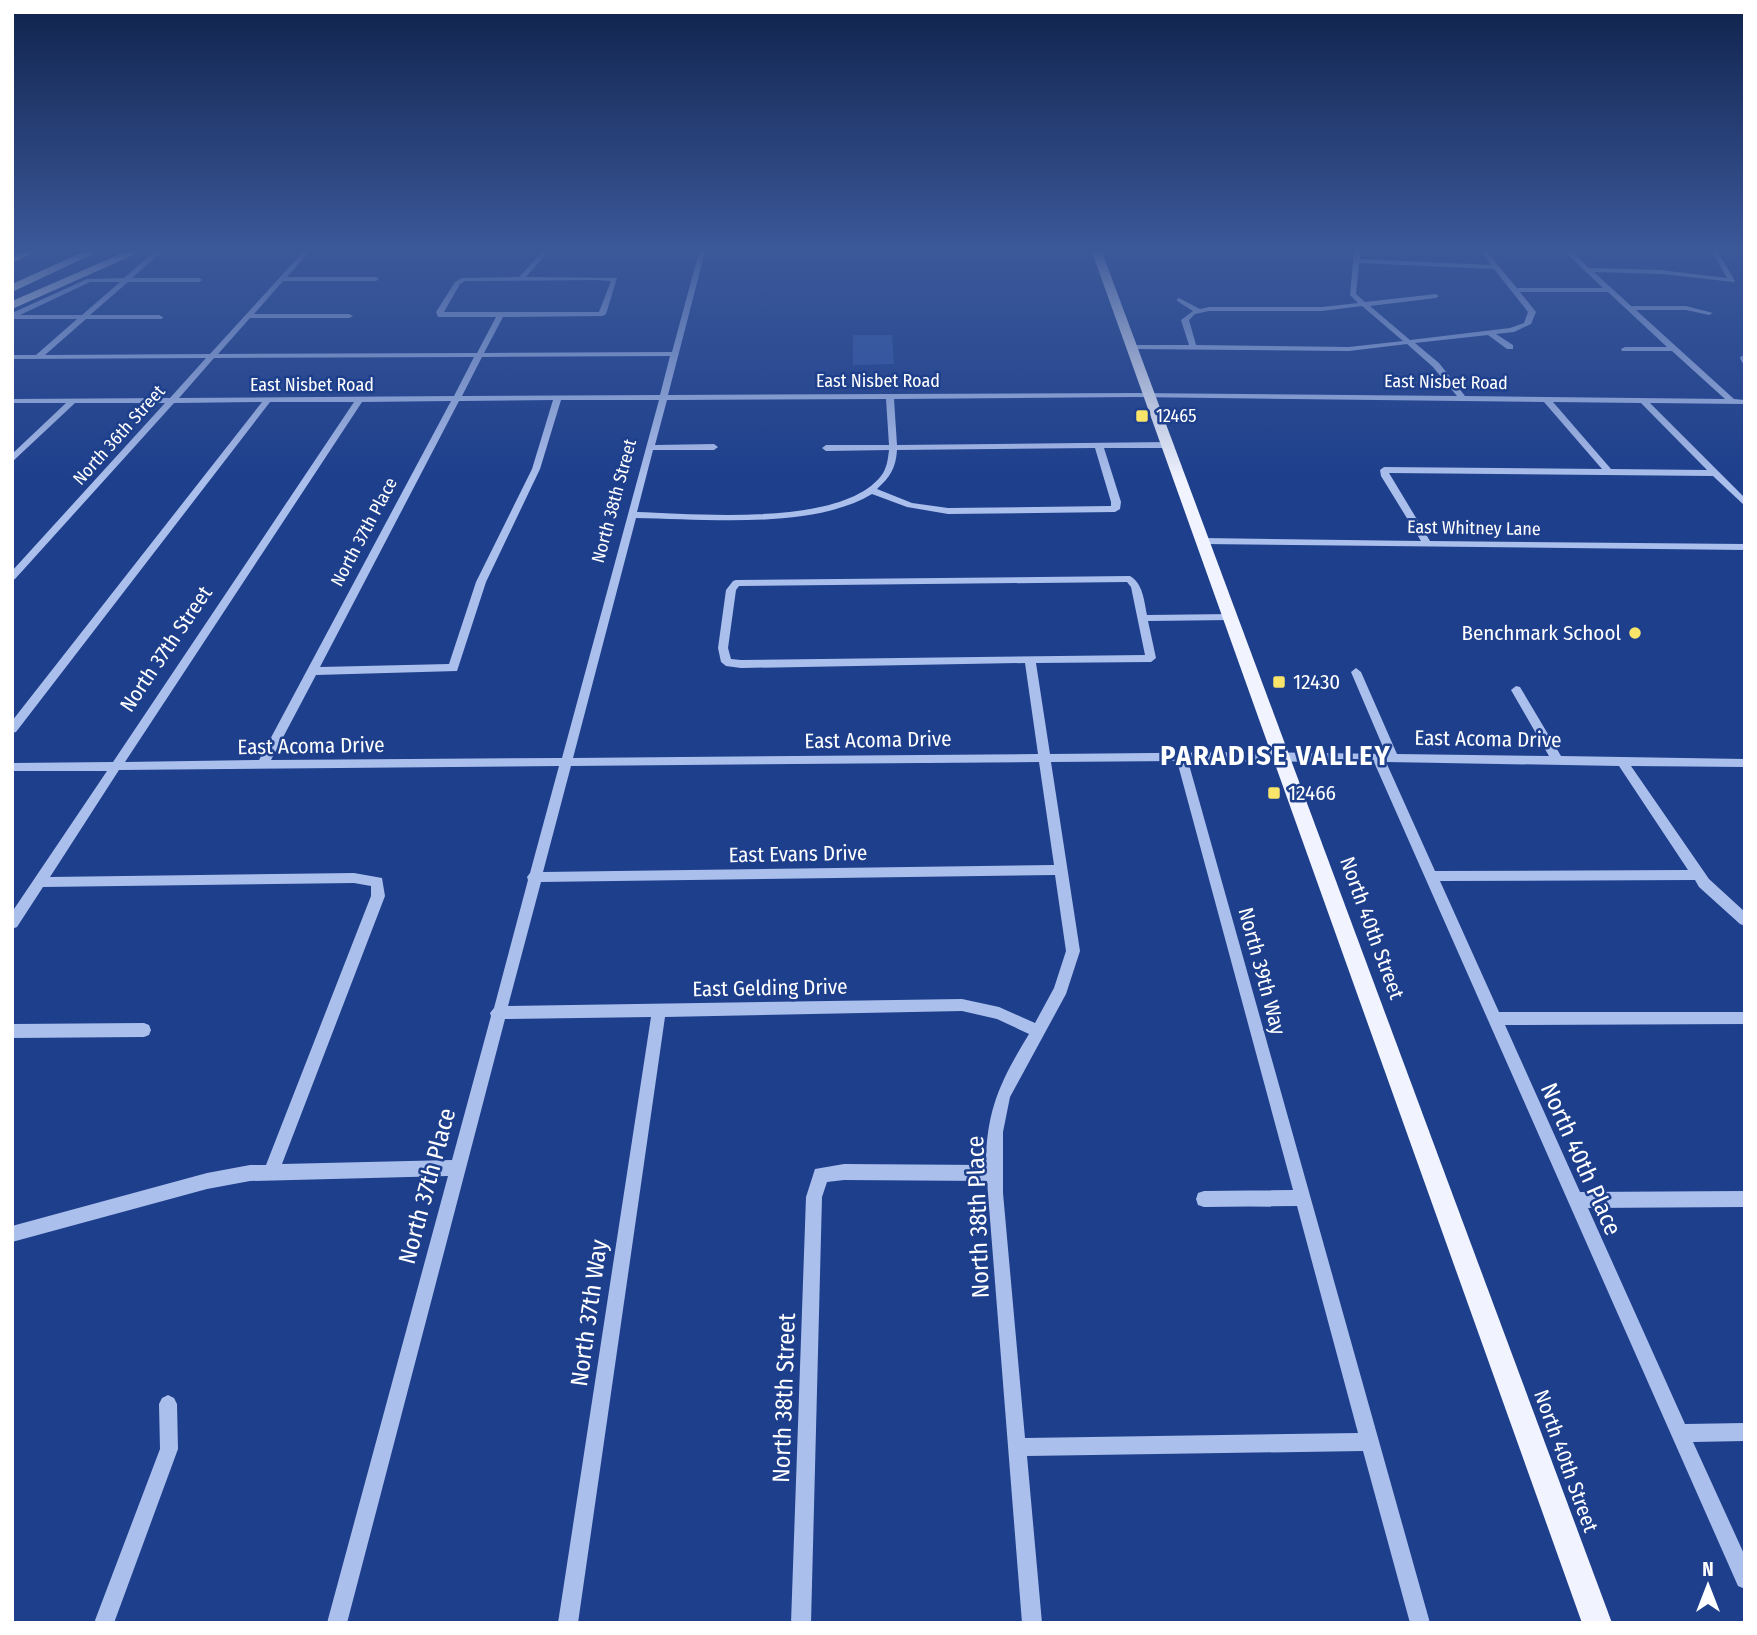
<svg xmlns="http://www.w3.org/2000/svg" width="1757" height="1635" font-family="'Fira Sans Condensed',sans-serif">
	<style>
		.green { fill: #3257a9 }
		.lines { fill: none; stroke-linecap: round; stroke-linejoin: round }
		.stream { stroke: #9fb8ee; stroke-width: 2 }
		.minor { fill: #abbfec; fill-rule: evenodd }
		.major { fill: #f1f4ff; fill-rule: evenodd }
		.highway { fill: #fff; fill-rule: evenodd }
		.poi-dot { fill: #fae56b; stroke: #1e3f8c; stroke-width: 2.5 }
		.labels { text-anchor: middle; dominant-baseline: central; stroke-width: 5; stroke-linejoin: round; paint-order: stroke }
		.far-street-label { font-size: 18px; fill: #fff; stroke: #1e3f8c }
		.far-poi-label { font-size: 18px; fill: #fff; stroke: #1e3f8c; text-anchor: start }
		.poi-label { font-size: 21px; fill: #fff; stroke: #1e3f8c; text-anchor: start }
		.street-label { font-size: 21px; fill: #fff; stroke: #1e3f8c }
		.near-street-label { font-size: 24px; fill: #fff; stroke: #1e3f8c }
		.district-label { font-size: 28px; font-weight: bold; letter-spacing: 2px; fill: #fff; stroke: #1e3f8c }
	</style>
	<rect width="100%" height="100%" fill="#1e3f8c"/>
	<path class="green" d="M853,335h39l2,29 -41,1z"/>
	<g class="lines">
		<path class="stream" d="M1745,355l-4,3 4,7"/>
		<path class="minor" d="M154,252h7l-29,26h67l3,2 -3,2h-71l-38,33h69l4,2 -1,2h-76l-41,36 165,-1 93,-102h6l-22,25h89l3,2 -3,2h-93l-29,33h95l4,2 -4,2h-99l-32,36 259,-1 19,-36h-58l-2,-5 19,-30 7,-4 57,-1 23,-25h6l-22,25 91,1 -11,36 -4,2 -99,1 -19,36 188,-1 27,-100h6l-37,143 467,-2 322,3 -24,-29 -26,-23 -58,7 -217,-2 -4,-2 4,-2h57l-8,-25 12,-9 -16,-10v-2l2,-1 21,11 9,-2h113l36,-4 -8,-8 4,-43h6v7l131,6 -10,-13h6l30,36h86l-38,-36h7l17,16 72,2 66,8 -15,-26h6l17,29 -1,1 -73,-8 -67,-2 37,34h55l27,7 -4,2 -23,-5h-50l98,89 11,1v4l-95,-1 95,95v8l-32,-30 -324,-3 41,68 315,3v6l-542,-6 -5,-3 5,-3 218,3 -40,-65 -1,-6 4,-3 218,2 -58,-67 -409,-5 -241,2 3,46 271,-3 4,3 -4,3h-64l17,54 -1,7 -5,3 -167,2 -41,-7 -35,-13c-60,36 -167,25 -236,24l-63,240 465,-4 -13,-91 -284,5 -15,-2 -5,-4 -3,-14 8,-58 7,-9 3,-1 394,-4c13,8 14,24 17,39l84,-1 5,3 -5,3 -83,1 8,37 -5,4 -115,1 14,91 206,-2 130,2 -35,-82 5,-4 5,4 36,82 152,2 -38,-66 5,-4 4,1 41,69 184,3v8l-114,-1 78,113 36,33v14l-5,-2 -41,-37 -4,-7 -255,1 59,131h246v12l-240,1 75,167 165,-1v16l-157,1 97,216 60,-1v18l-52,1 52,114v33l-7,-3 -364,-824 -186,-1 242,862h-20l-47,-172 -336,5 15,167h-20l-35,-442 -143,-1 -17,2 -5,15 -11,426h-20l15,-426 9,-28 29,-5 142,1c0,-55 15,-85 43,-131l-32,-15 -35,-8 -297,6 -87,606h-20l93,-606 -146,2 -158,604h-20l121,-447 -198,5 -43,8 -195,53v-16l195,-53 43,-8h16l105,-269v-10l-17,-3 -311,4 -26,40 -5,2v-17l95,-141h-95v-8l101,-1 241,-360h-84l-254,330 -4,1v-12l250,-319 -88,1 -159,176 -3,1v-9l153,-168h-90l-63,59v-8l54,-51h-54v-4l158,-1 36,-40 -194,1v-4h24l41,-36h-64l-1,-6 75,-34 37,-1zM1359,263l135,6 34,43 -4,11 -14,5 -100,12 -40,-34 66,-8 3,-2 -3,-2 -71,8 -9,-8zM598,280l13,1 -12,31h-155l16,-28 5,-3zM90,282h30l-38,33h-62zM1520,292h88l59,55h-42l-4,2 1,2h50l53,48 -260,-3 -26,-33 -24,-20 73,-8 19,14h6v-4l-17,-11 18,-2 17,-8 5,-12zM1362,306l41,35 -54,6 -153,-2 -7,-25 6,-6 14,-3h113zM670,356l-10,39 -198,1 20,-39zM474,357l-20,39 -275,2 35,-40zM886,399l3,46h-63l-4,3 4,3 63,-1c-1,8 -2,19 -8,26 -40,51 -184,38 -244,36l16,-62h61l4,-3 -4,-3 -59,1 12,-45zM553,400l-21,69 -56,113 -27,82 -129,3 139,-266zM561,400h98l-97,358 -291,2 45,-85 141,-4 29,-89 54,-113zM451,401l-192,359 -134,2 237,-360zM1553,402l88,1 66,67 -96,-1zM1095,448l16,54v4l-163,2 -36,-5 -35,-14c13,-12 19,-21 20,-39zM1127,582l4,5 14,68 -404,5 -10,-1 -3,-11 8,-58 3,-4zM1177,761l116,429 -89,1 -6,2 -2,6 2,6 6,2 93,-1 61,227 -333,5 -22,-245v-61l7,-35 56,-103 14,-43 -29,-189zM1039,762l15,103 -511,7 28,-106zM1386,762l233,4 69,104 -253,1zM559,766l-29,107 -3,4 1,3 -34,128 -4,5 1,3 -39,144 -170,4 103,-268 -3,-18 -28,-5 -304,4 69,-107zM1055,875l11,76 -12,37 -19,35 -36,-16 -37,-8 -454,7 33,-124z
			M144,1023l5,2 2,5 -2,5 -5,2 -132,1v-14z
			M168,1395l6,3 3,6 1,45 -64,174h-20l66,-174 -1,-45 3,-6z"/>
		<path class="major" d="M1092,252h10l510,1371h-30z"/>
		<path class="highway" d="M21,252h14l-23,11v-7z
			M83,252h14l-85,40v-8z
			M125,252h15l-128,57v-8z"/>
	</g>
	<linearGradient id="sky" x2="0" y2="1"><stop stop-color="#10234d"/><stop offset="0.52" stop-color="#3b5899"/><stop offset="1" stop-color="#3b5899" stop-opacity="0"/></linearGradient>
	<rect width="1757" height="481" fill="url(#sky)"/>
	<g class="poi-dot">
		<rect x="1135" y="409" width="14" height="14" rx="3.5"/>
		<circle cx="1635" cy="633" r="7"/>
		<rect x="1272" y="675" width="14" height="14" rx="3.5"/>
		<rect x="1267" y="786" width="14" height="14" rx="3.5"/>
	</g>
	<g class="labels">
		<g class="far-street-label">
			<text x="878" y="381">East Nisbet Road</text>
			<text transform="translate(1446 382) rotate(1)">East Nisbet Road</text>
			<text x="312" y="385">East Nisbet Road</text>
			<text transform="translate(119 435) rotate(-48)">North 36th Street</text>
			<text transform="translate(614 501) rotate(-75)">North 38th Street</text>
			<text transform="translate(1474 528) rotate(1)">East Whitney Lane</text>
			<text transform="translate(364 532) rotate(-62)">North 37th Place</text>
		</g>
		<g class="far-poi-label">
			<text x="1156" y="416">12465</text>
		</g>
		<g class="poi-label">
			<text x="1621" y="633" text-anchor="end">Benchmark School</text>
			<text x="1293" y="682">12430</text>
			<text x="1288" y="793">12466</text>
		</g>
		<g class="street-label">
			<text transform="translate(166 649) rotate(-56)">North 37th Street</text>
			<text transform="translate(1488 739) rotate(1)">East Acoma Drive</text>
			<text transform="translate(878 740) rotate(-1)">East Acoma Drive</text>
			<text transform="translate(311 746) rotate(-1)">East Acoma Drive</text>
			<text transform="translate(798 854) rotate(-1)">East Evans Drive</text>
			<text transform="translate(1372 928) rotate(70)">North 40th Street</text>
			<text transform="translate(1262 971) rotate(75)">North 39th Way</text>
			<text transform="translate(770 988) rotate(-1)">East Gelding Drive</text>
			<text transform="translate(1566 1461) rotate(70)">North 40th Street</text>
		</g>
		<g class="near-street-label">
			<text transform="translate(1581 1159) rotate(66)">North 40th Place</text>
			<text transform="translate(427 1186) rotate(-75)">North 37th Place</text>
			<text transform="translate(978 1217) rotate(-92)">North 38th Place</text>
			<text transform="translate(589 1313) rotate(-82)">North 37th Way</text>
			<text transform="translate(784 1398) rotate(-88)">North 38th Street</text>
		</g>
		<g class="district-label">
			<text x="1276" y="755">PARADISE VALLEY</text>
		</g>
	</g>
	<rect width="1757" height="1635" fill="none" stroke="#ffffff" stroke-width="28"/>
	<g transform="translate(1708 1586)" stroke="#1e3f8c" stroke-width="5" paint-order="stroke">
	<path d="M0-5L12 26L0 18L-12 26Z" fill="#ffffff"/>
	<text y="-10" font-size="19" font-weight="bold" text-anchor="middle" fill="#ffffff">N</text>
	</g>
</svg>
